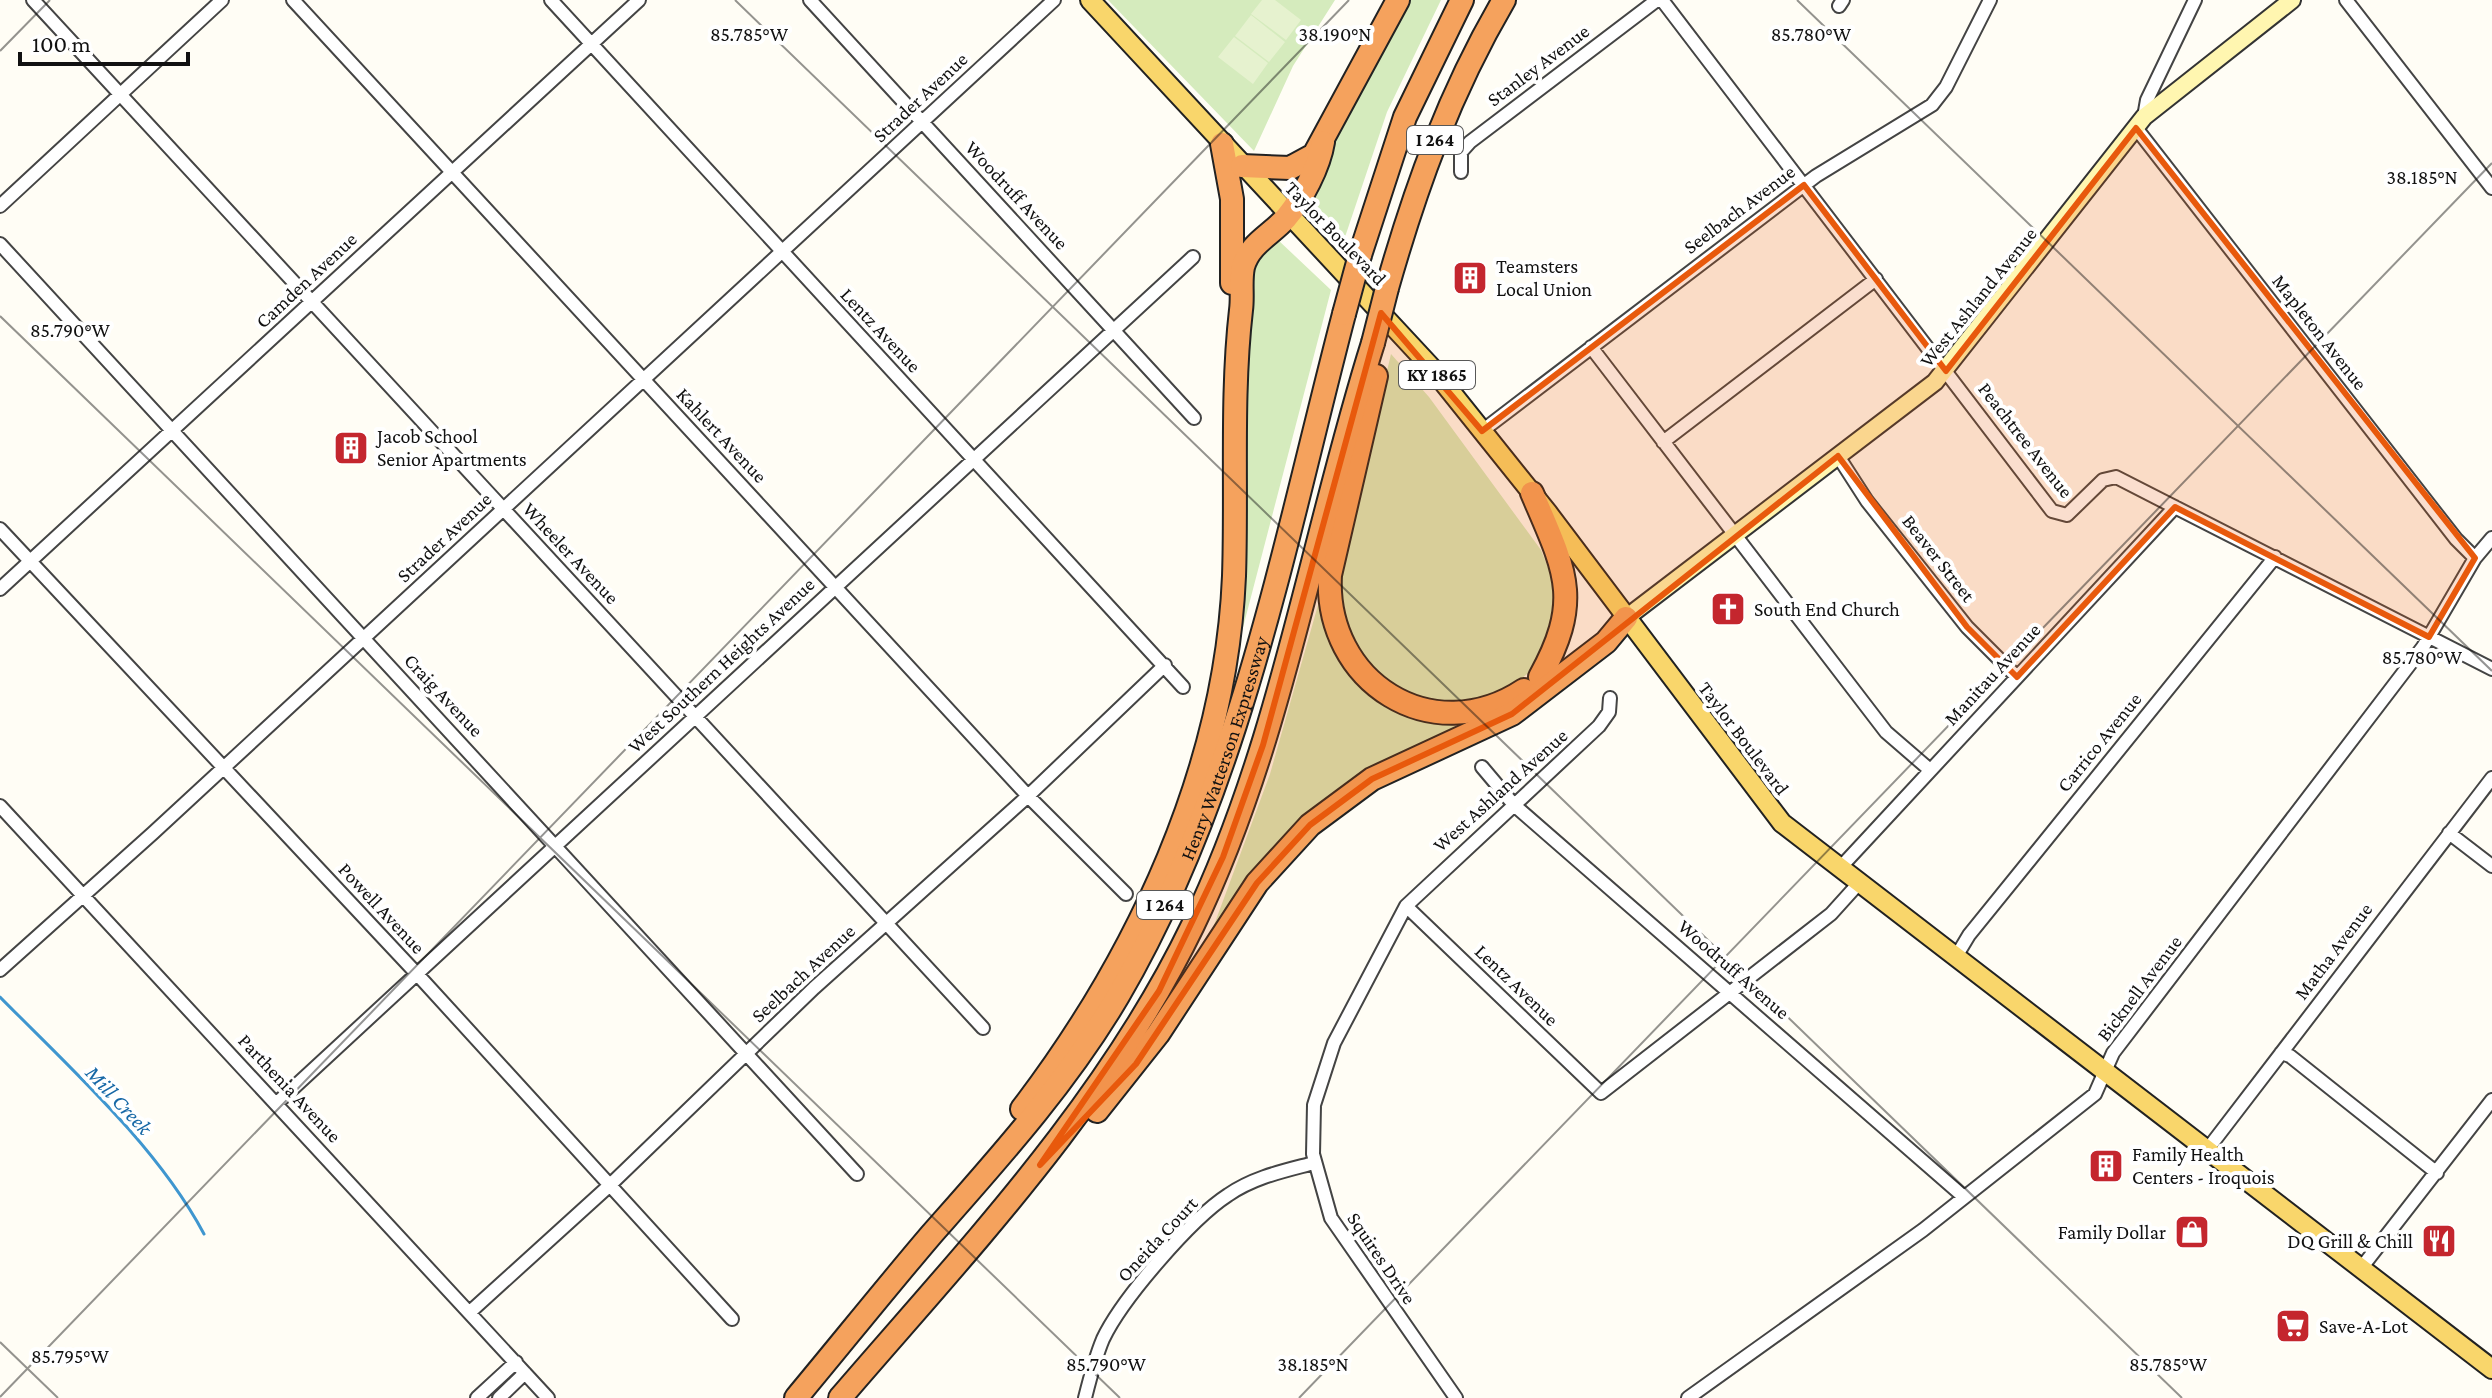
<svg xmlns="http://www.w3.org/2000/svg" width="2492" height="1398" font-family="'Crimson Pro',serif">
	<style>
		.green { fill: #d5ebbd }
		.pitch { fill: #e6f2cf }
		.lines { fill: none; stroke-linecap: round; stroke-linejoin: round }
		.stream { stroke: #3f96cf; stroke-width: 3 }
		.street-casing { stroke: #444; stroke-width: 16 }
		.secondary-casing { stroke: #333; stroke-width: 20 }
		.primary-casing { stroke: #222; stroke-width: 22 }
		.highway-casing { stroke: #222; stroke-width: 26 }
		.street { stroke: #fff; stroke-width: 12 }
		.secondary { stroke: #fff6b0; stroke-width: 16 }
		.primary { stroke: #f9d66b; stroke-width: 18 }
		.highway { stroke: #f5a25d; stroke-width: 22 }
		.highway-bridge-casing { stroke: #222; stroke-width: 26; stroke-linecap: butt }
		.highway-bridge { stroke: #f5a25d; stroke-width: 22 }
		.marked { fill: #e8590c; fill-opacity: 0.2; stroke: #e8590c; stroke-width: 6; stroke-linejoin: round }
		.ticks { fill: none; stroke: #111; stroke-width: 2; stroke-opacity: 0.45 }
		.labels { text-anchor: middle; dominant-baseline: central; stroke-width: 8; stroke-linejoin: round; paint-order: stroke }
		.shield { fill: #fff; stroke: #585858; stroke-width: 2 }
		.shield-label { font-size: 18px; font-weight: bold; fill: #111 }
		.street-label { font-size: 20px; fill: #111; stroke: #fff }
		.poi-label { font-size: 20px; fill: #111; stroke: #fff; text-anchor: start }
		.water-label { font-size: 22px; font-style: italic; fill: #1768a6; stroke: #fff }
		.ticks-label { font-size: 20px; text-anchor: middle; fill: #111; stroke: #fff; stroke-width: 8; stroke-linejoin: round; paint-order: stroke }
	</style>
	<rect width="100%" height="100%" fill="#fffdf5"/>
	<path class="green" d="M1108,0h227l-42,66 -39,85z
		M1408,0h33l-54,112 -43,128 -25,-25 -12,-20z
		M1277,239l54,51 -97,372 9,-118 8,-261 4,-24z
		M1391,354l38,43 112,153 14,35v42l-22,42 -24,20 -40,14 -48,-4 -44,-22 -33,-50 -5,-52z
		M1320,598c9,43 27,96 75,109 18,5 45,8 60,19l-5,8 -65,31 -178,179 63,-170z"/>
	<path class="pitch" d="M1262,0h13l26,20 -15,20 -35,-26z
		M1251,15l34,27 -16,20 -34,-26z
		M1234,37l34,26 -15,21 -35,-27z"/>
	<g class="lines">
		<path class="stream" d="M0,997c70,71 157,149 204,237"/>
		<g class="street-casing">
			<path id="street" d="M33,0l950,1028
				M293,0l735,796 98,98
				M551,0l632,687
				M810,0l384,418
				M1662,0l390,511 15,4 36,-35 13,-3 376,192
				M2346,0l146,188
				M1839,6l4,-6
				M2144,117l3,-17 48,-100
				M2136,128l320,411 19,19
				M1461,172v-20l9,-10 187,-142
				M0,206l222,-206
				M0,244l857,930
				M1591,347l295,385 44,38
				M1482,431l334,-255 116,-71 14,-18 44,-87
				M1663,442l213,-163
				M1838,456l29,45 100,126 50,50
				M0,529l417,445 315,345
				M0,589l639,-589
				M1482,767l32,38 450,392
				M0,806l548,592
				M2449,833l43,33
				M1839,869l336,-362
				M1406,906l195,187 230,-179 28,-31
				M1957,955l12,-20 306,-378
				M0,970l153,-137 901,-833
				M2281,1053l9,3 147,117
				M277,1103l916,-846
				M2207,1150l285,-372
				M2362,1267l130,-167
				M470,1312l140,-127 204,-197 214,-192 137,-131
				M477,1398l39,-36
				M499,1398l26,-25
				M1085,1398c5,-20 10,-40 18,-59 19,-40 88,-120 125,-144 26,-18 56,-24 86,-32
				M1456,1398l-125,-180 -18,-64 1,-49 20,-62 72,-137 193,-180 10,-14 1,-14
				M1688,1398l235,-168 172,-136 18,-41 310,-406 52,-89 17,-20"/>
		</g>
		<g class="secondary-casing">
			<path id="secondary" d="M1626,618l309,-236 209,-265 148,-117"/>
		</g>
		<g class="primary-casing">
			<path id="primary" d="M1090,0l341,367 117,146 234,310 710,546"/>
		</g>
		<g class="highway-casing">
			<g id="highway">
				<path d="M1222,144l10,55v84"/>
				<path d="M1242,166l48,2 24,-13 84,-155"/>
				<path d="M1360,255l45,-138 57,-117"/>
				<path d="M1387,288c29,-102 63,-196 117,-288"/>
				<path d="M1376,376l-46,199c-6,107 102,176 194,115"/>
				<path d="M1532,493c33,77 51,106 8,184"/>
				<path d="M1022,1109c116,-152 204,-340 212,-533 3,-88 -3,-179 7,-266 2,-14 -1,-29 2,-43 6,-23 28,-32 43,-49 16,-19 33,-51 37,-76"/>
				<path d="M1097,1111l61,-77 99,-151 53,-58 62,-46 140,-65 94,-72 20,-24"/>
				<path id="s1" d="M796,1398c45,-54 89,-109 135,-163 67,-76 135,-151 187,-239 121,-207 166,-453 226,-682"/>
				<path d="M840,1398c128,-149 267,-294 353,-473 89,-184 119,-389 180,-582"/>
			</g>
		</g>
		<use href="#street" class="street"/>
		<use href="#secondary" class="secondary"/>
		<use href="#primary" class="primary"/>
		<use href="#highway" class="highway"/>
		<g class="highway-bridge-casing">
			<path id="highway-bridge" d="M1344,314l16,-59
				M1373,343l14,-55"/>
		</g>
		<use href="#highway-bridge" class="highway-bridge"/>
	</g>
	<path class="marked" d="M2136,128l339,430 -46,79 -254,-130 -158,170 -50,-50 -129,-171 -326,258 -140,65 -62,46 -53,58 -121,181 -96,101 119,-174 64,-134 40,-112 118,-432 101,118 322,-246 142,186z"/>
	<path class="ticks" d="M735,0l1447,1398M1797,0l695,671M0,51l50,-51M0,316l1120,1082M0,1342l58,56M0,1397l1349,-1397M1299,1398l1193,-1235"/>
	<defs>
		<g id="building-square" transform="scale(1.8)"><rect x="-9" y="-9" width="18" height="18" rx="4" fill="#c4262e" stroke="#fff"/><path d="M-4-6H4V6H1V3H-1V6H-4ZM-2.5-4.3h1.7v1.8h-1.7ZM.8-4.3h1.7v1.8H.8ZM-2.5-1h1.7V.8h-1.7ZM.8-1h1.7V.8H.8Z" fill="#fff"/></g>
		<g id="church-square" transform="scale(1.8)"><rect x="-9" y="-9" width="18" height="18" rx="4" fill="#c4262e" stroke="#fff"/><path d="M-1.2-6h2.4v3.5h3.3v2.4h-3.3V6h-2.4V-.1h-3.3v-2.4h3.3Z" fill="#fff"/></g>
		<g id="shop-square" transform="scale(1.8)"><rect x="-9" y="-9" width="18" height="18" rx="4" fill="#c4262e" stroke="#fff"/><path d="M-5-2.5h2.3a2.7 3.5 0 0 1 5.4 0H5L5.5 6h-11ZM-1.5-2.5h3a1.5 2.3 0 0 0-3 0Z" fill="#fff"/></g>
		<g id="restaurant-square" transform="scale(1.8)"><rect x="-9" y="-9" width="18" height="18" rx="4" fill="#c4262e" stroke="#fff"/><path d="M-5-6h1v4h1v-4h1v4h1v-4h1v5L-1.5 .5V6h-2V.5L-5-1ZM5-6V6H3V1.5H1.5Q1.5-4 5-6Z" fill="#fff"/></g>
		<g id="supermarket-square" transform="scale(1.8)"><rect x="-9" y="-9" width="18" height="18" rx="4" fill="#c4262e" stroke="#fff"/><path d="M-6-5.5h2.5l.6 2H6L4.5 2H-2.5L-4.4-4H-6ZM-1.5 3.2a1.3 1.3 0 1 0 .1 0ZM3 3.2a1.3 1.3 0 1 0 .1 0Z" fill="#fff"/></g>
	</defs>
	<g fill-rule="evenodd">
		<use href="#building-square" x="1470" y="278"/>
		<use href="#building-square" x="351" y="448"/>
		<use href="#church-square" x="1728" y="609"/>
		<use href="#building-square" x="2106" y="1166"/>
		<use href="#shop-square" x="2192" y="1232"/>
		<use href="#restaurant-square" x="2439" y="1241"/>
		<use href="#supermarket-square" x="2293" y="1326"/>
	</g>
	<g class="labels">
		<g class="shield">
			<rect x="1407" y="126" width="56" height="28" rx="6"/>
			<rect x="1399" y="361" width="76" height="28" rx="6"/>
			<rect x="1137" y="891" width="56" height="28" rx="6"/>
		</g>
		<g class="shield-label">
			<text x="1435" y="140">I 264</text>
			<text x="1437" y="375">KY 1865</text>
			<text x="1165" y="905">I 264</text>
		</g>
		<g class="street-label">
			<text transform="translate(1538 65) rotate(-37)">Stanley Avenue</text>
			<text transform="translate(920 97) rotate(-43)">Strader Avenue</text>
			<text transform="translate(1017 195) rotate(47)">Woodruff Avenue</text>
			<text transform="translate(1739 209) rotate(-37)">Seelbach Avenue</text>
			<text transform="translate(1336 233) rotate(46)">Taylor Boulevard</text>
			<text transform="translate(306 280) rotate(-43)">Camden Avenue</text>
			<text transform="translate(1978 297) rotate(-51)">West Ashland Avenue</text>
			<text transform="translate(881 330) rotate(47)">Lentz Avenue</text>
			<text transform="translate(2320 332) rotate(52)">Mapleton Avenue</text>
			<text transform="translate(722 435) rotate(47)">Kahlert Avenue</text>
			<text transform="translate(2026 440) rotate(52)">Peachtree Avenue</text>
			<text transform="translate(444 537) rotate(-43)">Strader Avenue</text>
			<text transform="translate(571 553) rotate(47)">Wheeler Avenue</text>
			<text transform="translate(1939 558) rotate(52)">Beaver Street</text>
			<text transform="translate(721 665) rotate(-43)">West Southern Heights Avenue</text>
			<text transform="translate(1992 674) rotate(-47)">Manitau Avenue</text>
			<text transform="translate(444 695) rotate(47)">Craig Avenue</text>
			<text transform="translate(1744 738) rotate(53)">Taylor Boulevard</text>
			<text transform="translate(2099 742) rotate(-51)">Carrico Avenue</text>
			<text stroke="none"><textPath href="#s1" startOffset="786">Henry Watterson Expressway</textPath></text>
			<text transform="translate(1500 790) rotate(-42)">West Ashland Avenue</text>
			<text transform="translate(382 908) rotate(47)">Powell Avenue</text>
			<text transform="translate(2333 951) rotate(-53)">Matha Avenue</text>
			<text transform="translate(1734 969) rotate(41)">Woodruff Avenue</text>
			<text transform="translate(803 973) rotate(-43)">Seelbach Avenue</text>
			<text transform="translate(1517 985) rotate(44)">Lentz Avenue</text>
			<text transform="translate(2139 988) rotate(-53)">Bicknell Avenue</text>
			<text transform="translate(290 1088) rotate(47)">Parthenia Avenue</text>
			<text transform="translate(1157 1239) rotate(-47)">Oneida Court</text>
			<text transform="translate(1382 1258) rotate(56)">Squires Drive</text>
		</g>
		<g class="poi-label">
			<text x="1496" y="266">Teamsters<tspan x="1496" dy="23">Local Union</tspan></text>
			<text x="377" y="436">Jacob School<tspan x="377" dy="23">Senior Apartments</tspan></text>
			<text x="1754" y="609">South End Church</text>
			<text x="2132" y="1154">Family Health<tspan x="2132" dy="23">Centers - Iroquois</tspan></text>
			<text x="2166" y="1232" text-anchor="end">Family Dollar</text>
			<text x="2413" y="1241" text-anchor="end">DQ Grill &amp; Chill</text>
			<text x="2319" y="1326">Save-A-Lot</text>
		</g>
		<g class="water-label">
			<text transform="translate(119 1100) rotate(47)">Mill Creek</text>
		</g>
	</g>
	<g class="ticks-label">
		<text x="749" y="41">85.785°W</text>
		<text x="1811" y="41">85.780°W</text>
		<text x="1335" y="41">38.190°N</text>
		<text x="2422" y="184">38.185°N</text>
		<text x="70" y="337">85.790°W</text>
		<text x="2422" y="664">85.780°W</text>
		<text x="70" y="1363">85.795°W</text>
		<text x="1313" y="1371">38.185°N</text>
		<text x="1106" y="1371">85.790°W</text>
		<text x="2168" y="1371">85.785°W</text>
	</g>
	<path d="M20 52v12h168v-12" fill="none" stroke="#111111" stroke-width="4"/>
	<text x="32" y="52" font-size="24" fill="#111111" stroke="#ffffff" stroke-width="6" paint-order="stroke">100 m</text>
</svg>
